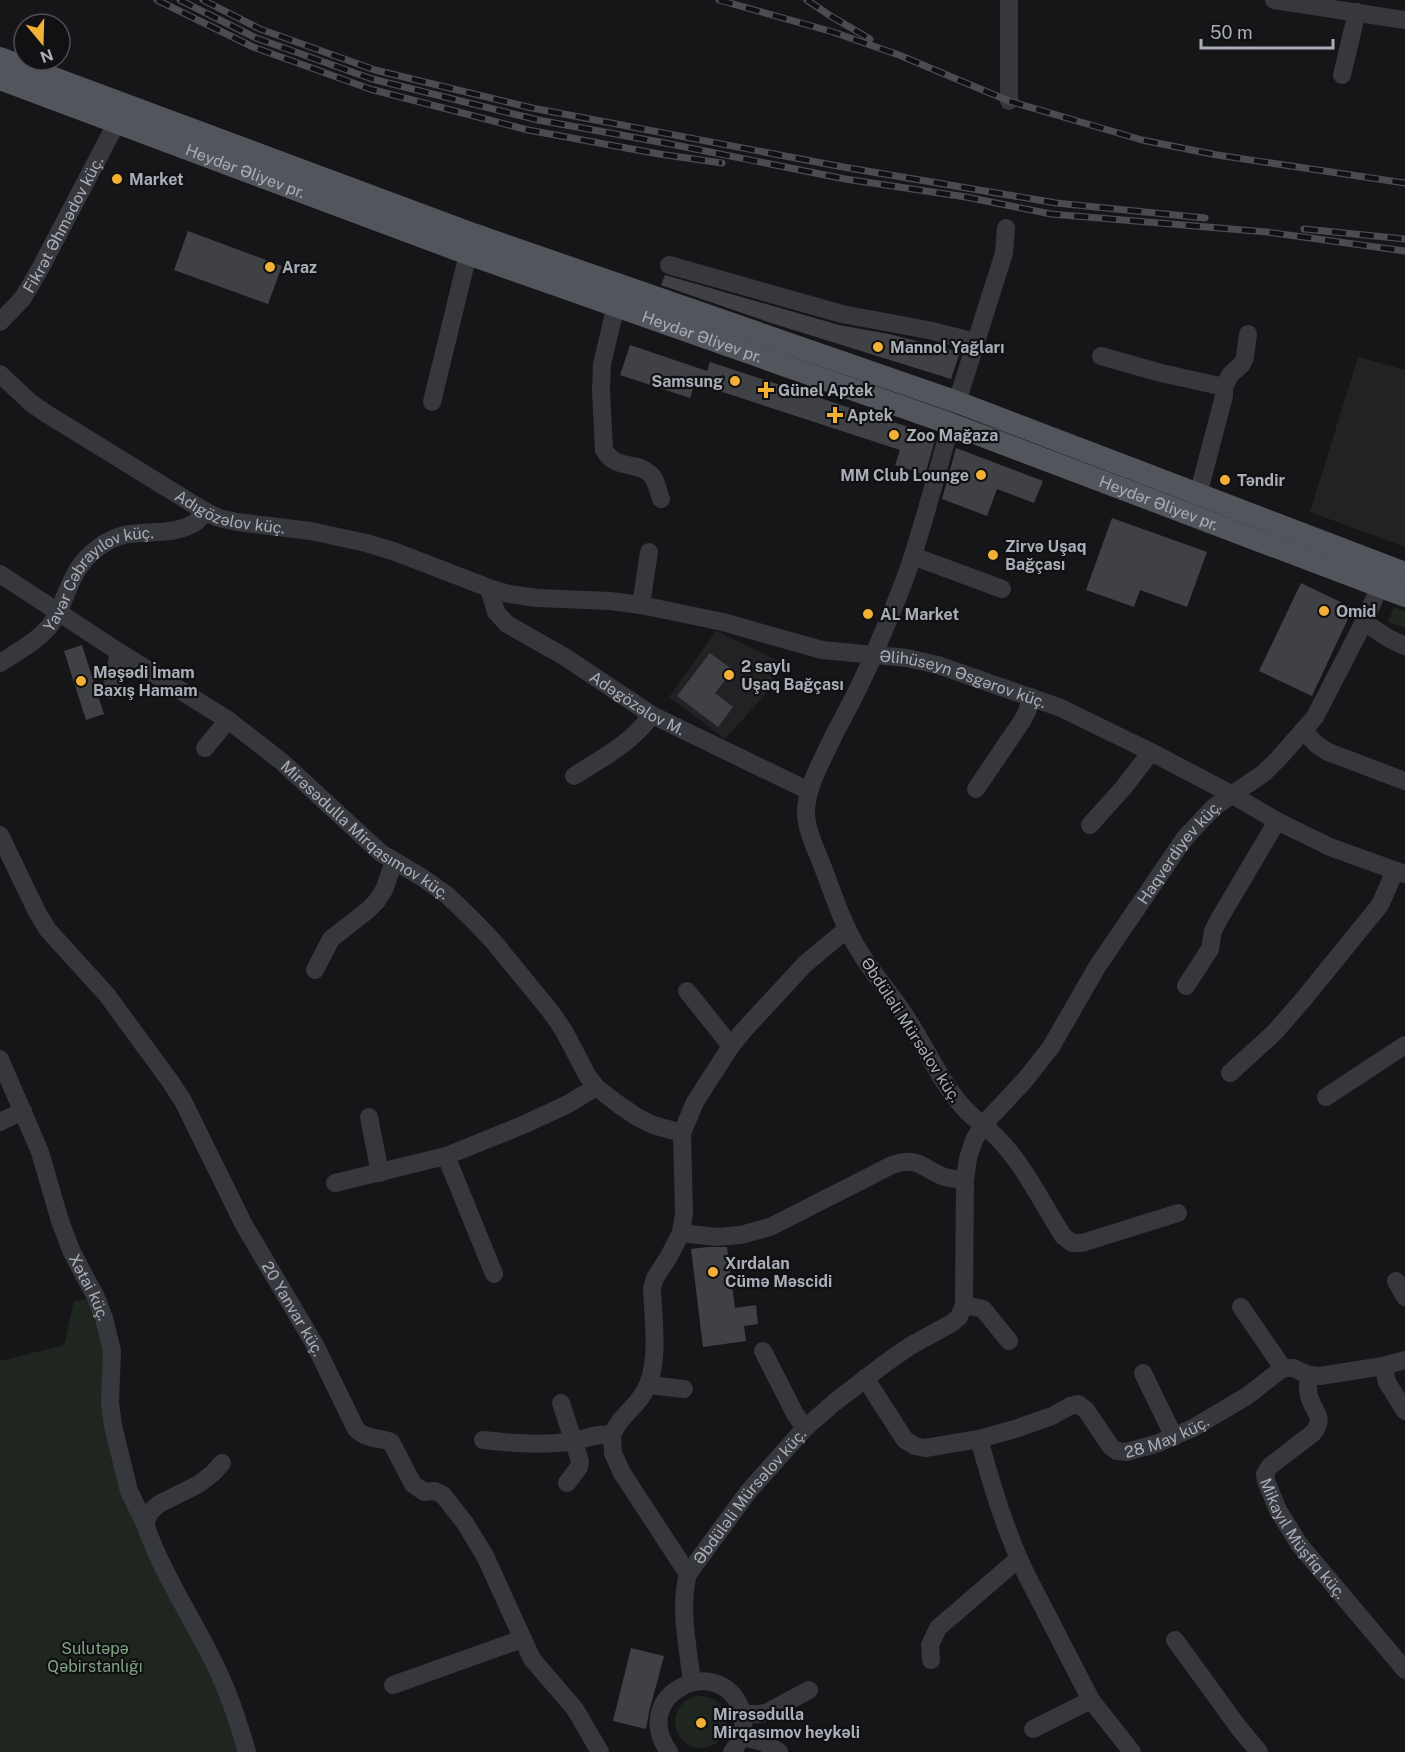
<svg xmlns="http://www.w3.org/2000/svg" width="1405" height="1752" font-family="'Public Sans',sans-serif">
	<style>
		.built { fill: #222225 }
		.green { fill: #1e261f }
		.building { fill: #404145 }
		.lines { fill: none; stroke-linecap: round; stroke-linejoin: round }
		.minor { stroke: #37383d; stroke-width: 18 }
		.major { stroke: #53555c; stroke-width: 22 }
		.rail-casing { stroke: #4a4c52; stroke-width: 7 }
		.rail { stroke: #111113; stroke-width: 4.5; stroke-dasharray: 14; stroke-linecap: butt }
		.poi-dot { fill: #f2b134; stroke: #111113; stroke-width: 2 }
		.labels { text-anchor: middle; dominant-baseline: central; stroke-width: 4.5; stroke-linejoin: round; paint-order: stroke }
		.street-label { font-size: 16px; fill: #a8adb8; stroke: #111113 }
		.poi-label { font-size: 16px; font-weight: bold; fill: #a8adb8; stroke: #111113; text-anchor: start }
		.park-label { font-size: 16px; fill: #7fa381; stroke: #111113 }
	</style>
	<rect width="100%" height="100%" fill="#161618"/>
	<path class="built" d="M1358,357l47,13v177l-95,-35z
		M716,631l63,30 -9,28 -45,50 -56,-42z"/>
	<path class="green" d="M1394,607l11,4v17l-17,-6z
		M90,1299l8,23 12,69 44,172 62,124 18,47 4,18h-238v-391l64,-16 10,-44z
		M675 1722a26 26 0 1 1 52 0a26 26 0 1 1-52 0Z"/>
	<path class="building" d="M188,231l94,35 -14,38 -94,-34z
		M665,275l174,50 50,9 71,18 -9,27 -180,-56 -110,-38z
		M630,345l77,26 3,-9 226,74 -11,39 -30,-10 5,-15 -205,-67 -5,15 -70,-23z
		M956,448l87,33 -9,22 -37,-14 -10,27 -45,-17z
		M1112,518l95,34 -20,55 -47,-17 -6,17 -48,-17z
		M1301,583l52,25 -41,88 -53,-25z
		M82,645l22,69 -18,6 -22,-69z
		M710,653l23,17 -18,23 18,14 -15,20 -41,-31z
		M708,1247h19l8,61 21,-3 2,19 -14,2 2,15 -43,6 -12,-98z
		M631,1648l33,8 -15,56 -3,17 -33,-8z"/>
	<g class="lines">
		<g class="minor">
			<path d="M1009,0v101"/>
			<path d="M1274,0l131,20"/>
			<path d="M1342,75l15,-63"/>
			<path d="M669,265l173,49 86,16 48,12"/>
			<path d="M616,305l-14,59 -1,27 3,59c13,21 32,11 45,23 7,5 9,18 12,26"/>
			<path id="s1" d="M0,322l23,-24 18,-31 76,-145"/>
			<path d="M1101,356l60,17 63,14v9l-26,99"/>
			<path id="s2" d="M0,374l31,29 16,11 159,98 13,6 18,4 74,9 55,12 27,8 96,37 20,6 28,4 73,3 31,4 82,17 99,28 85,8 31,7 123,43 90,44 80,42 46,27 53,26 75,27"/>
			<path d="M1224,387l6,-12 12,-11 3,-7 3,-23"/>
			<path d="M432,402l36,-148"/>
			<path d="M957,402l47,-149 2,-25"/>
			<path d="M913,556l89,33"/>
			<path id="s3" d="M0,574l119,78 109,68 53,41 100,92 42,25 24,17 26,25 20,21 58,71 13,19 23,44 9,12 22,17 19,13 16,8 29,8"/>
			<path id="s4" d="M489,588l7,24 11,12 58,33 87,58 157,76"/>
			<path d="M641,605l8,-53"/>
			<path d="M1364,622l24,16 17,8"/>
			<path id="s5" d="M0,663c15,-10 41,-24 51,-39 18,-27 18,-56 48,-77 7,-5 16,-10 25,-12 22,-5 51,1 72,-13 3,-3 6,-7 10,-10"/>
			<path d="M111,690l8,-38"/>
			<path d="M1303,730l13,14 12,8 77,29"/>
			<path d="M205,748l23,-28"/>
			<path d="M574,776c30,-19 56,-32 78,-61"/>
			<path d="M976,789l46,-68 5,-9 4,-15"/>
			<path d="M1090,825l34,-38 27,-35"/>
			<path id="s6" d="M0,835l38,79 10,16 59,65 63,86 13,20 61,124 71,120 41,84c11,11 22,8 35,13l22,42 11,8 11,-1 8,4 22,28 20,33 47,103 43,50 25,43"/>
			<path d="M315,970l16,-31 37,-29 8,-8 8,-12 10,-28"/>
			<path d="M1186,986l24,-37 3,-18 5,-10 59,-100"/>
			<path d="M687,991l44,55"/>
			<path id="s7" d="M0,1059l40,93 20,69 11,29 15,29 9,16 9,23 8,33 -2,52 3,23 16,65 16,33"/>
			<path d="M1230,1073l44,-40 28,-32 78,-96 15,-34"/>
			<path d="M1326,1097l79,-52"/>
			<path d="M369,1117l11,56"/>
			<path d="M0,1122l23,-11"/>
			<path d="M446,1156l48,118"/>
			<path d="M335,1183l111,-27 77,-31 45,-21 28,-17"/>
			<path id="s8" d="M1178,1213l-96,30h-10l-9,-7c-24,-38 -44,-83 -80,-111l42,-45 26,-33 46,-80 87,-128 30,-32 50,-34 15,-15 36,-41 49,-95 16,-36"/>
			<path d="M681,1233l36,4 24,-2 29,-8 122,-62c25,-9 29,2 50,11 7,3 15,3 23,4"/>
			<path d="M1396,1281l9,16"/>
			<path d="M964,1305l19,4 26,32"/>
			<path d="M1241,1307l42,61"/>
			<path d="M763,1351l32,63 10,14"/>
			<path d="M1383,1366l4,16 18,29"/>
			<path d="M1143,1373l31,64"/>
			<path id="s9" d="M1309,1375c-1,7 -2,14 0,21 4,15 17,22 4,37l-43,33 -5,8 1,7 12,29 21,34 106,126"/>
			<path id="s10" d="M865,1378l40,62 10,6 10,2 54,-9 36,-10 37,-13 18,-10 8,-2 8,6 25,37 6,4 9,1 30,-8 37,-16 54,-32 36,-28h10l16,7 11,1 63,-10 22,-6"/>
			<path d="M649,1385l35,4"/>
			<path d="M561,1403l19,58 -1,6 -12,16"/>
			<path d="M612,1435l1,18 9,20 66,101"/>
			<path d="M979,1439c13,47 27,94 48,137l64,124 41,52"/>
			<path d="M483,1440c30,3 61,6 91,1 13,-3 24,-8 38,-6 6,-17 22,-26 31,-41 18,-27 10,-75 9,-106l3,-10 13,-20 13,-25 3,-20 -2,-80 13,-31 36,-56 13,-16 61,-66 42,-35"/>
			<path d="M222,1463l-9,10 -14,11 -40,20 -9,8 -5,12c18,52 49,96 72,145 13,27 22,55 30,83"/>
			<path d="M1175,1640l64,88 20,24"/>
			<path d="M931,1660l-1,-15 8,-17 80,-69"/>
			<path id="s11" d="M692,1682c-4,-35 -13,-74 -4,-108l60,-82 57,-64 30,-26 52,-40 23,-16 42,-23 7,-6 5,-12 1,-125 3,-22 6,-18 9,-15c-39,-28 -54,-76 -81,-114 -14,-21 -31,-40 -44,-62 -16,-26 -25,-56 -36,-84 -6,-16 -17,-37 -16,-56 2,-26 18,-52 29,-76 14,-26 28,-53 40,-81 13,-32 28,-64 38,-97 14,-43 25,-87 38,-131"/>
			<path d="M393,1685l129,-46"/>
			<path d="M743,1714h16l9,-2 41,-22"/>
			<path d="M1033,1729l58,-29"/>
			<path d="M742,1737l21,5 16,10"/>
			<path d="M669,1752c-41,-58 50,-101 72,-43 5,15 2,30 -9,43"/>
		</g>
		<g class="major">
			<path d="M0,58l473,176 484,168 448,171"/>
			<path id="s12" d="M0,79l468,175 483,170 454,172"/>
		</g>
		<g class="rail-casing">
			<path id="rail" d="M157,0l96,47 117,42 158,41 131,24 63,9
				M180,0l76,38 116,41 166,41 127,23 180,36 121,18 85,17 216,18 138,19
				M203,0l57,29 115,41 157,38 311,59 213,36 149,15
				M719,0l114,32 66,23 110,46 133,39 75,15 188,28
				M807,0l22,15 41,24
				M1304,229l101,10"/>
		</g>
		<use href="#rail" class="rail"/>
	</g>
	<g class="poi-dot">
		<circle cx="117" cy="179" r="6"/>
		<circle cx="270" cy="267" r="6"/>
		<circle cx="878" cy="347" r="6"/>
		<circle cx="735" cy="381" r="6"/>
		<path d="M763 381h6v6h6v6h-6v6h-6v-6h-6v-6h6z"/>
		<path d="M832 406h6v6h6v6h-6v6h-6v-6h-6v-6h6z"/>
		<circle cx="894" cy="435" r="6"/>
		<circle cx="981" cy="475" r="6"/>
		<circle cx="1225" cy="480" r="6"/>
		<circle cx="993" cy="555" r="6"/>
		<circle cx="1324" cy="611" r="6"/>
		<circle cx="868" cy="614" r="6"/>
		<circle cx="729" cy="675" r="6"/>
		<circle cx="81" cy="681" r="6"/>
		<circle cx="713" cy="1272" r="6"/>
		<circle cx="701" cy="1723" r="6"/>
	</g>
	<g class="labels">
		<g class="street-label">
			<text stroke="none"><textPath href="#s12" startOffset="262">Heydər Əliyev pr.</textPath></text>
			<text stroke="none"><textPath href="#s1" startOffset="117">Fikrət Əhmədov küç.</textPath></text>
			<text stroke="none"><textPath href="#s12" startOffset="748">Heydər Əliyev pr.</textPath></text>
			<text stroke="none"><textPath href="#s12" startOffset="1234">Heydər Əliyev pr.</textPath></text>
			<text stroke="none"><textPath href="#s2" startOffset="272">Adıgözəlov küç.</textPath></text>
			<text stroke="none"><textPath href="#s5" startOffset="136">Yavər Cəbrayılov küç.</textPath></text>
			<text stroke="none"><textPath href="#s2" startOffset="1028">Əlihüseyn Əsgərov küç.</textPath></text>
			<text stroke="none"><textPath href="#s4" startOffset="194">Adəgözəlov M.</textPath></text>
			<text stroke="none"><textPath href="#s3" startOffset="447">Mirəsədulla Mirqasımov küç.</textPath></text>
			<text stroke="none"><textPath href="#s8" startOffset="597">Haqverdiyev küç.</textPath></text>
			<text transform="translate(911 1030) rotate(57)">Əbdüləli Mürsəlov küç.</text>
			<text stroke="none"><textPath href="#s7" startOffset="246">Xətai küç.</textPath></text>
			<text stroke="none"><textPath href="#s6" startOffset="560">20 Yanvar küç.</textPath></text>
			<text stroke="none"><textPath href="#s10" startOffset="370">28 May küç.</textPath></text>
			<text stroke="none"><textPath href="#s11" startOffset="208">Əbdüləli Mürsəlov küç.</textPath></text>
			<text stroke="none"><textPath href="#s9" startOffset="201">Mikayıl Müşfiq küç.</textPath></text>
		</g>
		<g class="poi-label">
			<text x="129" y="179">Market</text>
			<text x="282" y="267">Araz</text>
			<text x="890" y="347">Mannol Yağları</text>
			<text x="723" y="381" text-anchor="end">Samsung</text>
			<text x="778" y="390">Günel Aptek</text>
			<text x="847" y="415">Aptek</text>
			<text x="906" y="435">Zoo Mağaza</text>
			<text x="969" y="475" text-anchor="end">MM Club Lounge</text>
			<text x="1237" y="480">Təndir</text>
			<text x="1005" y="546">Zirvə Uşaq<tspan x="1005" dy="18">Bağçası</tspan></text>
			<text x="1336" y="611">Omid</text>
			<text x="880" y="614">AL Market</text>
			<text x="741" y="666">2 saylı<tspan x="741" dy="18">Uşaq Bağçası</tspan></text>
			<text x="93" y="672">Məşədi İmam<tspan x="93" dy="18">Baxış Hamam</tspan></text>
			<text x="725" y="1263">Xırdalan<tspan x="725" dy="18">Cümə Məscidi</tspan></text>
			<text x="713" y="1714">Mirəsədulla<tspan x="713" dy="18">Mirqasımov heykəli</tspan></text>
		</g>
		<g class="park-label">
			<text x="95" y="1648">Sulutəpə<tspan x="95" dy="18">Qəbirstanlığı</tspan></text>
		</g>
	</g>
	<g transform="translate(42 42) rotate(161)"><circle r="28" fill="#111113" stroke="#4d4f55" stroke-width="1.5"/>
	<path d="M0-4.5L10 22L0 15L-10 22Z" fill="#f2b134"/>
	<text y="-9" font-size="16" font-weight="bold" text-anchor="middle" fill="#a8adb8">N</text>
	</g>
	<path d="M1201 39v9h132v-9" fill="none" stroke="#a8adb8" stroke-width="3"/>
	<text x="1210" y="39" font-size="18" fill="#a8adb8" stroke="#111113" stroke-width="4.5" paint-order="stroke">50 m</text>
</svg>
